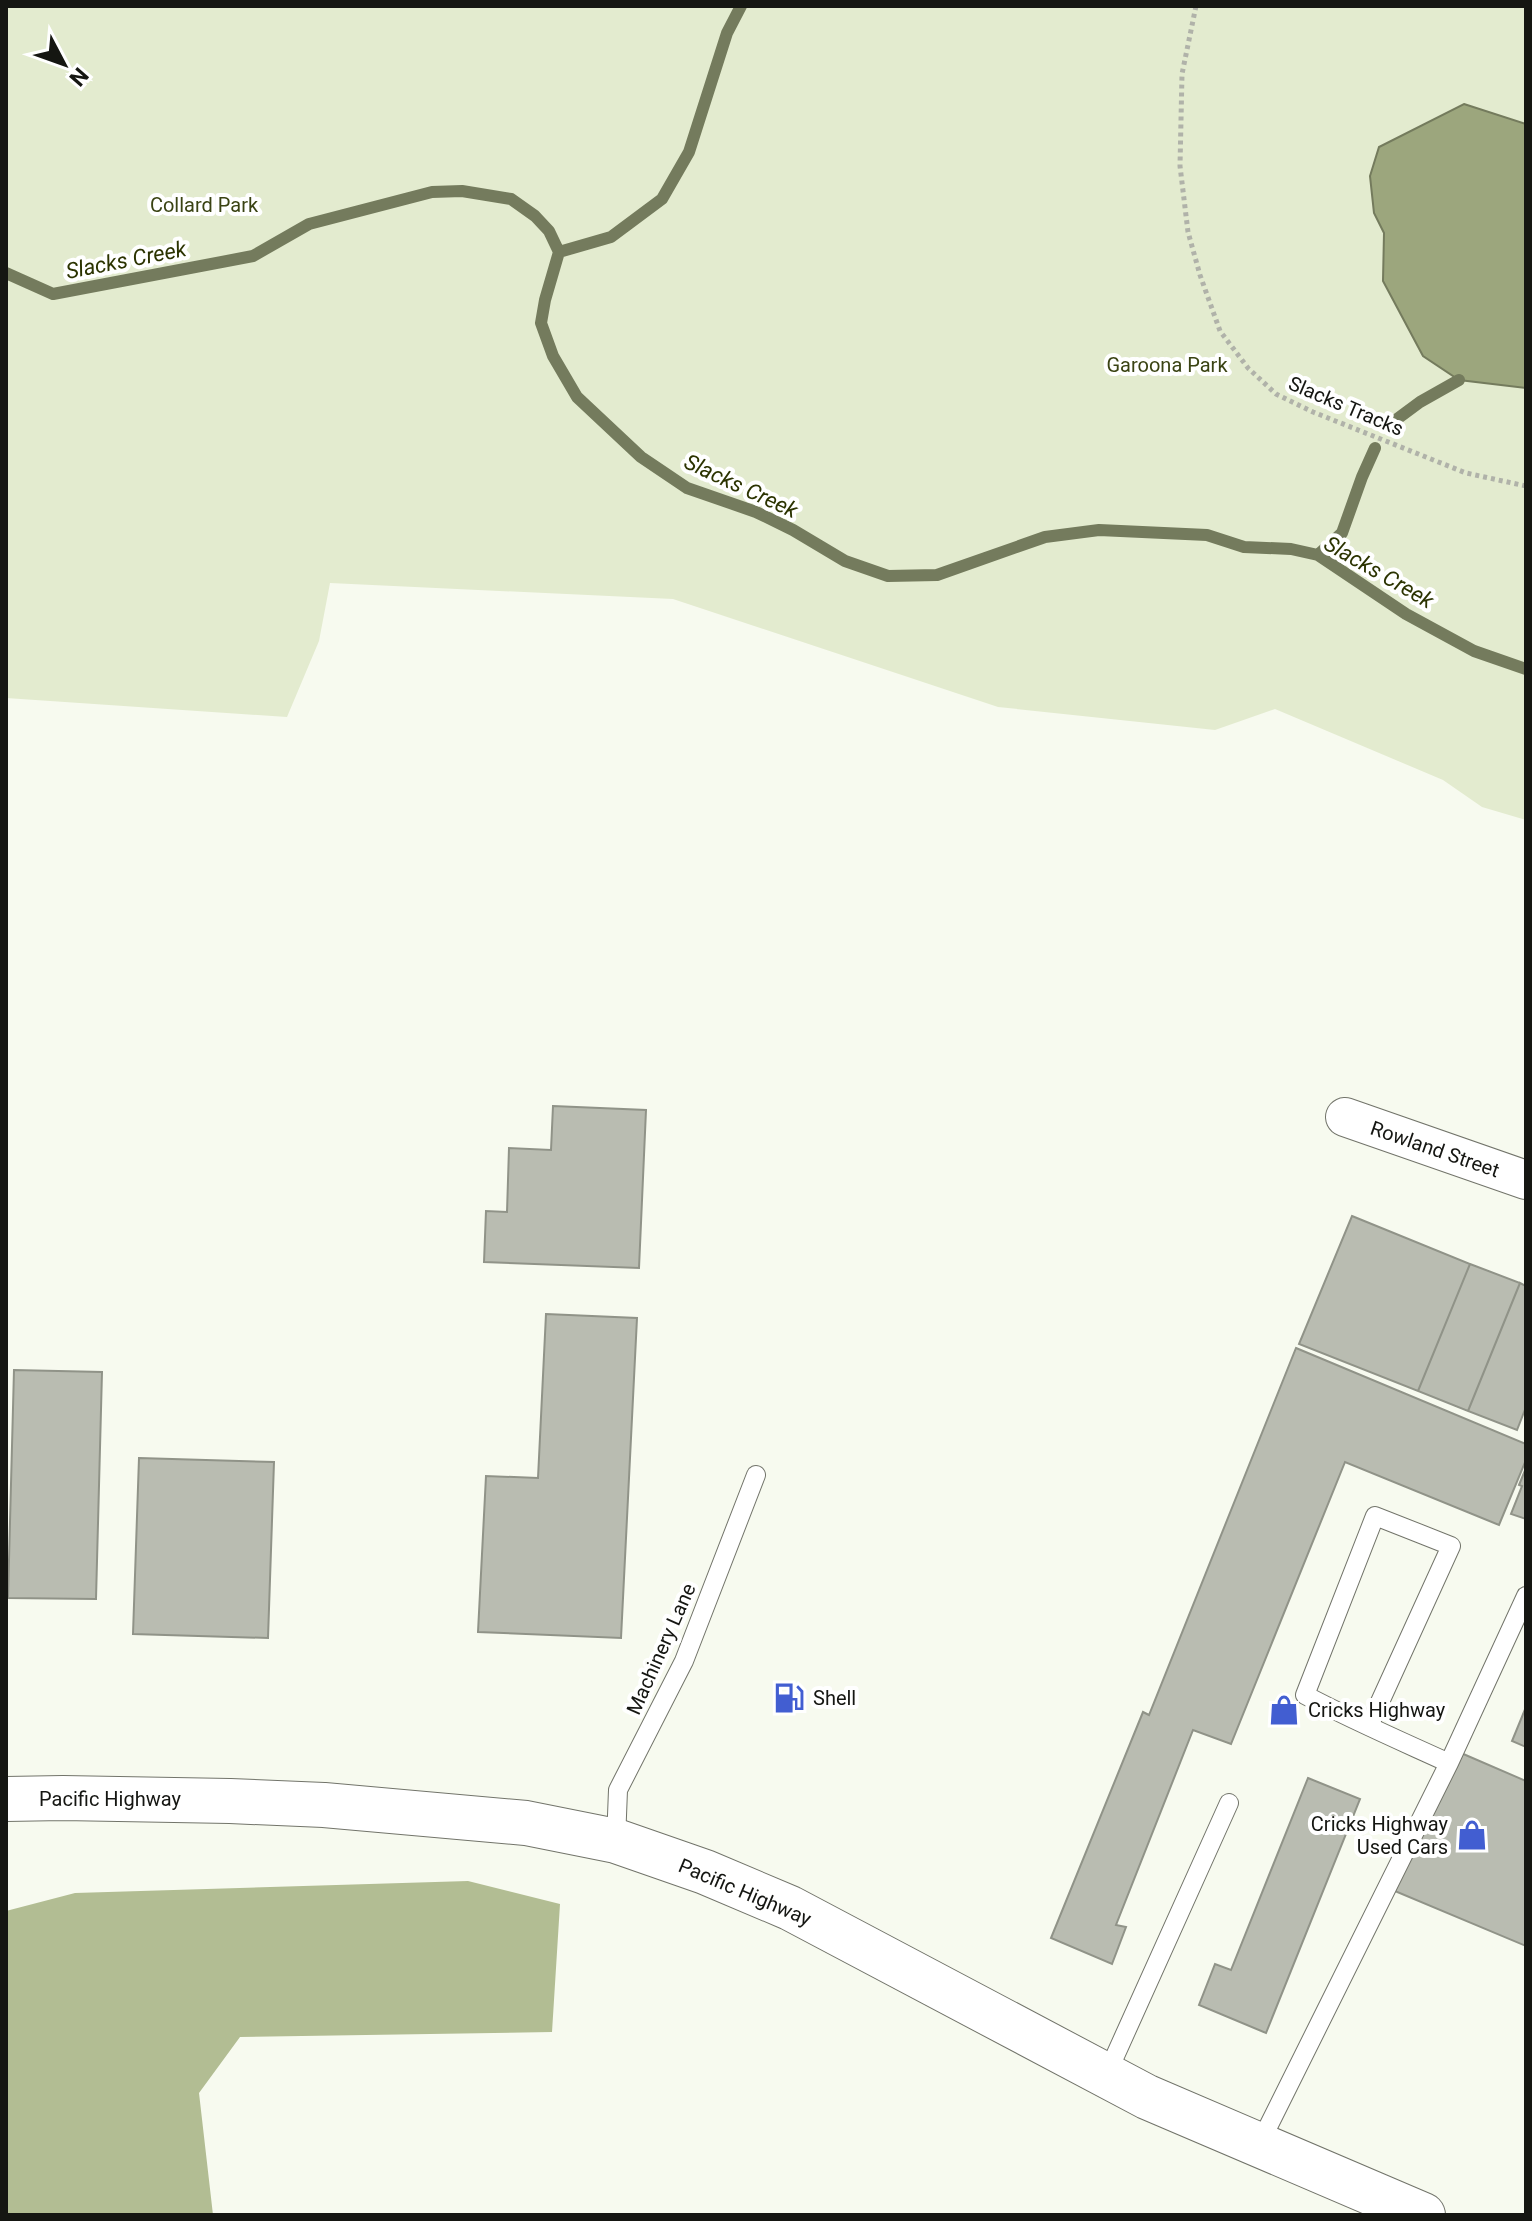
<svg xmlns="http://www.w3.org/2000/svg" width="1532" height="2221" font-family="Roboto,sans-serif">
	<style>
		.green { fill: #e3ebcf }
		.forest { fill: #b2bd93 }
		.water { fill: #9ca67d; stroke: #747b5d; stroke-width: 2 }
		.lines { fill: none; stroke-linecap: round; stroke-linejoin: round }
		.stream { stroke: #747b5d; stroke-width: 12 }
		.building { fill: #b9bcb1; stroke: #909388; stroke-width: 2 }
		.service-casing { stroke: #72746a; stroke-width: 20 }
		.minor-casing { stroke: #72746a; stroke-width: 40 }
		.tertiary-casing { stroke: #72746a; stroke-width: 46 }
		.path { stroke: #b0b2a9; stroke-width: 5; stroke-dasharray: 4 4; stroke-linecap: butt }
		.service { stroke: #fff; stroke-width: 18 }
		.minor { stroke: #fff; stroke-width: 38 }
		.tertiary { stroke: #fff; stroke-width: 44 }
		.labels { text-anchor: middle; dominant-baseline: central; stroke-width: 8; stroke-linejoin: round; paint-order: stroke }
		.park-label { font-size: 20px; fill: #3a4313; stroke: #fff }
		.street-label { font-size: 20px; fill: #151612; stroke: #fff }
		.poi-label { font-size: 20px; fill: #151612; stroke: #fff; text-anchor: start }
		.water-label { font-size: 22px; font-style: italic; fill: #2b3300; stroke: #fff }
	</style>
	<rect width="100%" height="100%" fill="#f7faef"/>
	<path class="green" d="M6,6h1520v814l-44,-13 -39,-27 -168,-71 -60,21 -217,-23 -325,-108 -343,-16 -11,58 -32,76 -281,-19z"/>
	<path class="forest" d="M468,1881l92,23 -8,128 -312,5 -41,56 14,122h-207v-304l69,-18z"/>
	<path class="water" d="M1464,104l62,20v264l-67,-8 -36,-24 -40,-75 1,-48 -10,-20 -4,-37 9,-29z"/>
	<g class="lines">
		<path class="stream" d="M559,252l52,-15 51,-38 27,-47 38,-119 14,-27
			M6,273l47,21 200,-38 56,-32 123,-32 30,-1 49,8 24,17 14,15 10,21 -14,48 -4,23 12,33 24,41 64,60 46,31 69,24 37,18 52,31 43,15 49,-1 108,-38 54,-7 108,5 37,12 47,2 27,6 88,59 68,37 52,18
			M1393,422l27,-20 39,-22
			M1318,555l24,-22 20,-56 13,-29"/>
	</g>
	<path class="building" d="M553,1106l93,4 -7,158 -155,-6 2,-51 21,1 2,-64 42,2z
		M1352,1216l118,48 -52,127 -119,-47z
		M1470,1264l50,19 -52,128 -50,-20z
		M1520,1283l6,3v121l-9,23 -49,-19z
		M546,1314l91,4 -16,320 -143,-6 8,-156 52,2z
		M1296,1348l230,96v16l-27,65 -154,-63 -114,282 -38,-14 -77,195 10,2 -14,37 -61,-26 92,-226 6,3z
		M14,1370l88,2 -6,227 -88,-1z
		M139,1458l135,4 -6,176 -135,-4z
		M1526,1468v51l-15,-5 11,-28 -3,-1z
		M1526,1707v40l-14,-6z
		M1461,1753l65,28v165l-136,-57z
		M1308,1778l52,21 -94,234 -67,-28 16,-41 16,6z"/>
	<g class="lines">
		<g class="service-casing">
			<path id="service" d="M1369,1726l82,-180 -76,-30 -70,179c47,25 96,46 144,68
				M616,1841l2,-51 66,-129 72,-186
				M1106,2076l123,-273
				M1259,2145l190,-382 77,-167"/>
		</g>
		<g class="minor-casing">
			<path id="minor" d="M1345,1117l181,63"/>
		</g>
		<g class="tertiary-casing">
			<path id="tertiary" d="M6,1799l57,-1 167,3 94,4 202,18 90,18 89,31 85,36 357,189 276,118"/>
		</g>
		<path class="path" d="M1196,6l-14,68 -2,92 8,66 12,43 20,56 28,37 28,26 37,18 153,61 60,13"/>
		<use href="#service" class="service"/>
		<use href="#minor" class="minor"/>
		<use href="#tertiary" class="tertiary"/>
	</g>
	<defs>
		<g id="fuel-bare" transform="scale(2.4)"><path d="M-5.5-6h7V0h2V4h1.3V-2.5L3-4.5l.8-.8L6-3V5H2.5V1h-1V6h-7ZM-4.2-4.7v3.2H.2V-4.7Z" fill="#425ed1" stroke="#fff" stroke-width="2.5" paint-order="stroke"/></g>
		<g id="shop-bare" transform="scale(2.4)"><path d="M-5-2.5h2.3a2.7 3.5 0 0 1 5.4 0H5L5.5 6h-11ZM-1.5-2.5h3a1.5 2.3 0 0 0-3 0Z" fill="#425ed1" stroke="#fff" stroke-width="2.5" paint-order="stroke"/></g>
	</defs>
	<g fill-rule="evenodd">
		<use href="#fuel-bare" x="789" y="1698"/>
		<use href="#shop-bare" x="1284" y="1710"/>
		<use href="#shop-bare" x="1472" y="1835"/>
	</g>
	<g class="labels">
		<g class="park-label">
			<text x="204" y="205">Collard Park</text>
			<text x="1167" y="365">Garoona Park</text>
		</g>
		<g class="street-label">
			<text transform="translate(1346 406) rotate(23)">Slacks Tracks</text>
			<text transform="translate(1435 1149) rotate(19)">Rowland Street</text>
			<text transform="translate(661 1649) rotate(-66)">Machinery Lane</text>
			<text x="110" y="1799">Pacific Highway</text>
			<text transform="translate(745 1892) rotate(23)">Pacific Highway</text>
		</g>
		<g class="poi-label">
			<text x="813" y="1698">Shell</text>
			<text x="1308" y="1710">Cricks Highway</text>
			<text x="1448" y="1824" text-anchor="end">Cricks Highway<tspan x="1448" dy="23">Used Cars</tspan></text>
		</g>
		<g class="water-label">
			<text transform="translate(126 260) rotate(-11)">Slacks Creek</text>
			<text transform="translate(741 486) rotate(25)">Slacks Creek</text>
			<text transform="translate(1379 572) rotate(30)">Slacks Creek</text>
		</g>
	</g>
	<rect width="1532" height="2221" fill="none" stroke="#151612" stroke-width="16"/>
	<g transform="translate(64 64) rotate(131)" stroke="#ffffff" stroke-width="6" paint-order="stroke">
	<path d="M0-6L14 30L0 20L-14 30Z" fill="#151612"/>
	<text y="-12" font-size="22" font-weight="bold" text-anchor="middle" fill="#151612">N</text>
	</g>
</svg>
